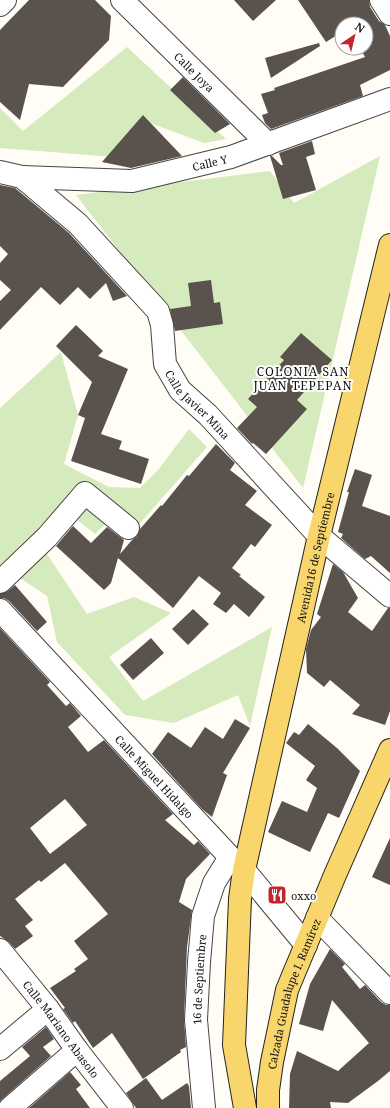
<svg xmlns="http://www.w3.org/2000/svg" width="390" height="1108" font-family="'Noto Serif',serif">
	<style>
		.green { fill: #d5ebbd }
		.building { fill: #5a524d; fill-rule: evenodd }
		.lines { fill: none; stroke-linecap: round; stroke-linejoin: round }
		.minor-casing { stroke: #444; stroke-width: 24 }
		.major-casing { stroke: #222; stroke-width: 24 }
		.minor { stroke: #fff; stroke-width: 22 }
		.major { stroke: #f9d66b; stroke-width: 22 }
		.labels { text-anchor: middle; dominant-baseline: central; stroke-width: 4; stroke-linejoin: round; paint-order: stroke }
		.street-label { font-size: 11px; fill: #111; stroke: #fff }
		.poi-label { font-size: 11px; fill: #111; stroke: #fff; text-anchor: start }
		.neighbourhood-label { font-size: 12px; letter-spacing: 1px; fill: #111; stroke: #fff }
	</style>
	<rect width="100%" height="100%" fill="#fffdf5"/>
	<path class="green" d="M127,47l99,92 -22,4 -65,-24 1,40 -140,-11v-40l23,23z
		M380,156l-77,332 -227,-293 194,-24 24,32z
		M61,352l17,63 -14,49 45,23 31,1 18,-18 31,-41 18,18 -72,82 -24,-10 -16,15 -34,-27 -20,38 46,69 47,-17 37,16 -62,44 34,44 129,-74 -22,99 -12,-31 -64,28 -49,-8 -68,-73 -10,-46 -36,-24 -11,3v-167z"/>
	<path class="building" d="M29,0h66l16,16 -2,24 -46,47 -34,-3 -9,36 -20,-18v-72z
		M234,0h42l-23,21z
		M298,0h71l1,7 9,14 6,4 5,11v34l-30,15 3,11 -92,33 -6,-6 -3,-8 6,-2 -7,-19 14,-4 -1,-2 91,-31 -5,-9h6v-24h-24v8l-16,10z
		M319,43l1,3 -49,32 -6,-20z
		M183,77l47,47 -15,9 -45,-43z
		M143,115l39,41 -51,12 -29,-6z
		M312,141l3,13 -9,3 10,33 -33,9 -13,-43h2l9,9h2l-4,-12z
		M0,185l15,3 54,45 58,63 -14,5 -7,-18 -16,16 -12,-12 -18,18 -19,-18 -41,43v-29l11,-11 -11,-10v-17l8,-9 -8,-8z
		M211,280l3,23 6,-1 3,22 -48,7 -5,-22 21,-3 -3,-23z
		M76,325l27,26 -5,5 30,13 -27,65 21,7 -3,8 30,10 -8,25 -70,-23 14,-43 -7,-3 14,-33 -36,-36z
		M301,333l31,27 -35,40 10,9 -41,45 -13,-11 -1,1 -15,-16 20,-21 -9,-8 36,-39 -4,-3z
		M216,444l19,19 -5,7 27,21 -12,14 27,20 -17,22 -4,-3 -19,24 9,7 -2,1 26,21 -16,20 -15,-13 -8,9 -13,-9 8,-11 -22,-17 -26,32 -55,-50 -7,25 -7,7 -48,-44 17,-20 18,17 16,-16 17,13 -4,14 12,-14 5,-4 3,-7 21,-24 1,1 25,-31 2,1z
		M355,469l17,6 -10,31 28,10v57l-19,-17 -6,3 -24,-21 2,-4 -5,-2 11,-40h-2z
		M333,564l10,8 15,26 -10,14 24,19 16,-23h2v103l-5,14 -33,-11 8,-9 -30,-25 -6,7 -17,-14 -1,-24 5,-19 10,-13 -4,-3z
		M15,585l32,37 -10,9 -28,-30 -5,-3h-4v-4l8,-3z
		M193,609l16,15 -21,21 -16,-16z
		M0,628l50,54 -3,3 19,21 4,-3 11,13 -13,11 20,25 16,-12 69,74 -8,6 29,25 4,-4 12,13 -24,25 -7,23 13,8 -5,37 -3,72 2,28 -6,3 1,2 -38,27 -31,-46 -19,15 -18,-27 -2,2 -10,-14 2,-1 -15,-20 26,-17 -2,-2 14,-10 -14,-18 34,-27 -43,-51 -24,19 -2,-2 -24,19 18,21 -8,6 8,10 -18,13 -6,-7 -9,-6zM65,799l22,26 -37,29 -20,-26z
		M151,638l13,15 -31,27 -13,-15z
		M235,719l15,9 -27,45 4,2 -15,42 -10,-8 -50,-55 16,-22 23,16 14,-21 18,12z
		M308,724l29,24 23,23 -21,47 -11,-5 -18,39 -42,-20 14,-31 25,11 10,-24 -11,-8 9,-14 -29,-23 8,-11 5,3z
		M390,838v47l-18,-8z
		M330,949l15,15 -3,3 18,22 5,-4 16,17 5,3h4v66l-12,10 -30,22 -18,-1 1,6h-42l1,-34 7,-23 41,20 31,-28 -37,-43 -9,31 -24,-7 11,-40z
		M46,1027l8,12 -11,8 8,9 -51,45v-20l30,-25 -8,-9z
		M70,1072l11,13 -5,4 14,19h-61z
		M146,1078l16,22 25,-17 2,3 2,22h-55l-10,-15z"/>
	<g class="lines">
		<g class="minor-casing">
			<g id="minor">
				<path id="s1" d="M122,0l146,144"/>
				<path d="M381,0l9,14"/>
				<path d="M0,5l5,-5"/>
				<path id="s2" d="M0,172l22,5 56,47 80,87 4,14 3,39 15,26 28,25 111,121 71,60"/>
				<path id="s3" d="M22,177l110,4 99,-24 159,-58"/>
				<path d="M0,582l47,-45 38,-44 43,35"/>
				<path id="s4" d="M0,610l230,247 14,13 62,75"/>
				<path d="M317,918l73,75"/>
				<path id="s5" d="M0,950l48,59 29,41 45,58"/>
				<path d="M0,1049l48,-40"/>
				<path d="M10,1108l67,-58"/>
				<path id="s6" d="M204,1108l-8,-88 3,-58 4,-46 11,-33 16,-26"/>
			</g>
		</g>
		<g class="major-casing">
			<g id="major">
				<path id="s7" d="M245,1108l-11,-63 6,-146 4,-29 75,-334 71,-291"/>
				<path id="s8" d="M268,1108v-18l4,-28 15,-72 48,-115 55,-125"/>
			</g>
		</g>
		<use href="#minor" class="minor"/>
		<use href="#major" class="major"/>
	</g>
	<defs>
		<g id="restaurant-square" transform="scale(1)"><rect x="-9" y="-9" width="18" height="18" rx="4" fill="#c4262e" stroke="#fff"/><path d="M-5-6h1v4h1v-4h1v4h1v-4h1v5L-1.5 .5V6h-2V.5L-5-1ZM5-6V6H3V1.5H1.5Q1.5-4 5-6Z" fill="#fff"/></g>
	</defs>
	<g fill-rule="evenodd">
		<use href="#restaurant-square" x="277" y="895"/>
	</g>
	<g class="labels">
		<g class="street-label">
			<text stroke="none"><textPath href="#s1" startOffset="102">Calle Joya</textPath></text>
			<text stroke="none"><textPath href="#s3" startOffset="190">Calle Y</textPath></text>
			<text stroke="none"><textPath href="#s2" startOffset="320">Calle Javier Mina</textPath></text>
			<text stroke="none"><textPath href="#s7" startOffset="560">Avenida16 de Septiembre</textPath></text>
			<text stroke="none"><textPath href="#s4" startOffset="227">Calle Miguel Hidalgo</textPath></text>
			<text stroke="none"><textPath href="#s6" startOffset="129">16 de Septiembre</textPath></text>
			<text stroke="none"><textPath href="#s8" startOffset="118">Calzada Guadalupe I. Ramírez</textPath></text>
			<text stroke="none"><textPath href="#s5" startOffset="100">Calle Mariano Abasolo</textPath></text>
		</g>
		<g class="poi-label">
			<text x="291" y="895">oxxo</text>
		</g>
		<g class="neighbourhood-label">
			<text x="303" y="371">COLONIA SAN<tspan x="303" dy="14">JUAN TEPEPAN</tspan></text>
		</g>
	</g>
	<g transform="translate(354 36) rotate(35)"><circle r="19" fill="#ffffff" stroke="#a0a0a0"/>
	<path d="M0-3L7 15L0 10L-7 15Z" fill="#c4262e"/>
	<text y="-6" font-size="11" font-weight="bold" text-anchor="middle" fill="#111111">N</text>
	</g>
</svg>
